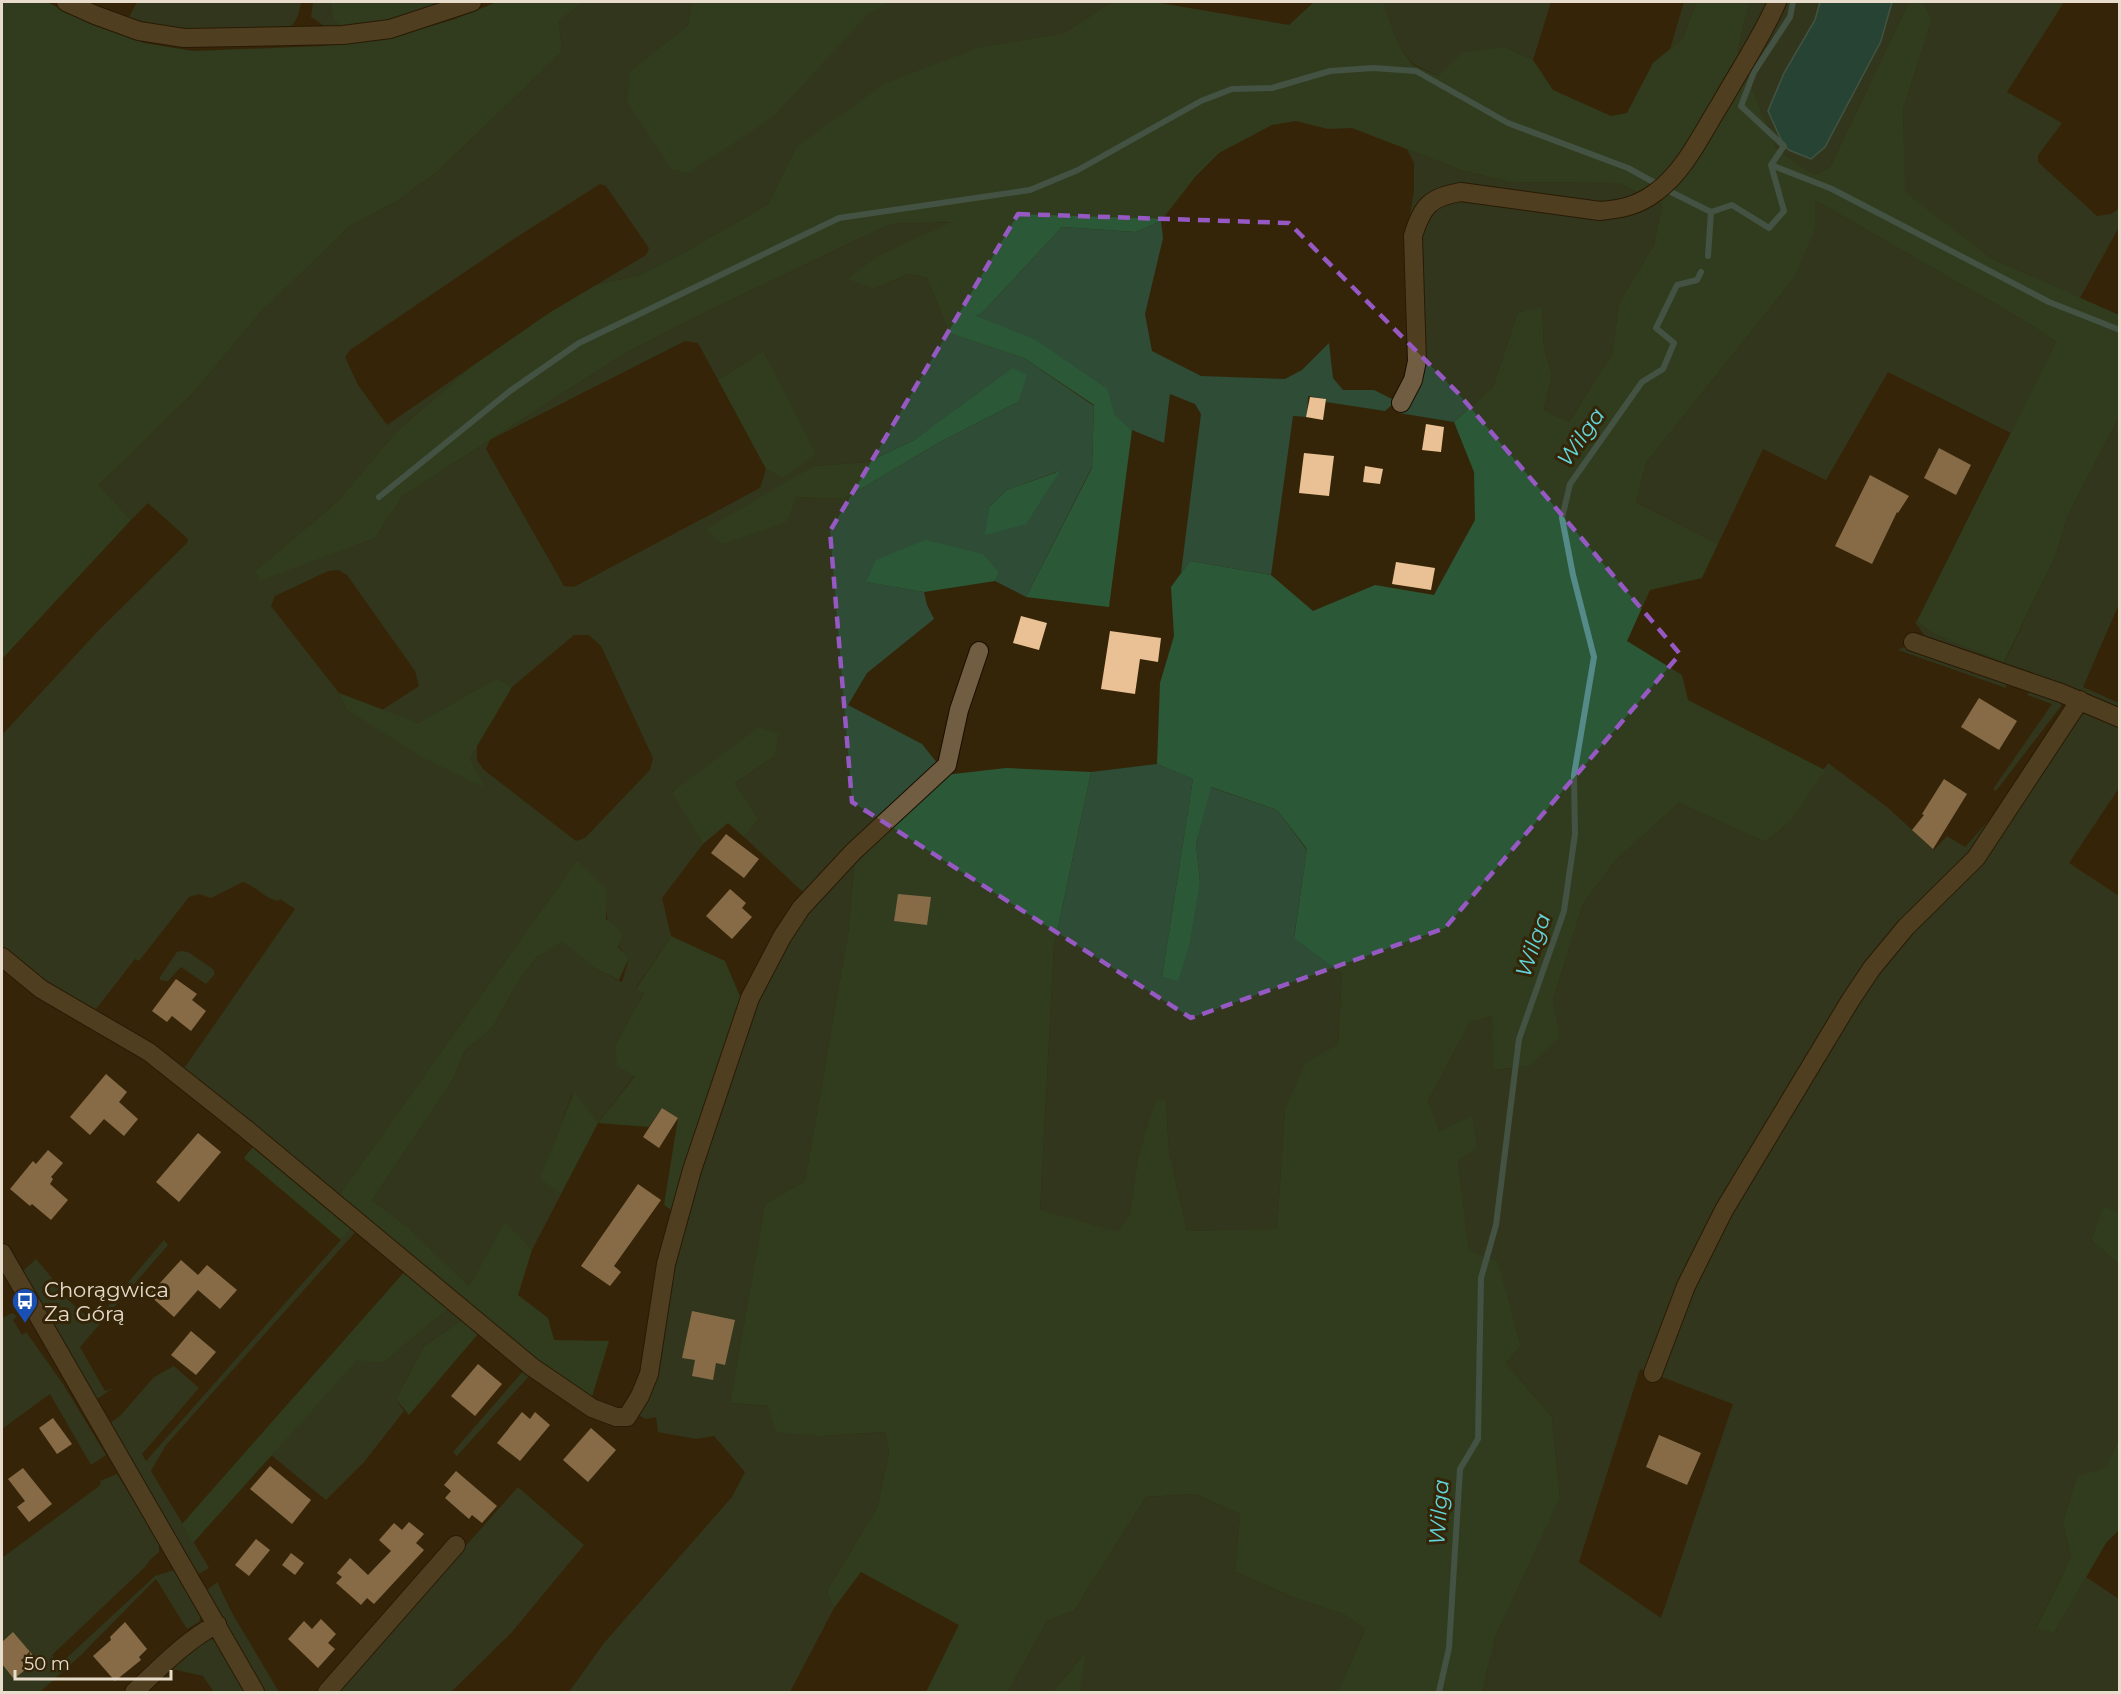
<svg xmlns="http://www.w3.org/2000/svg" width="2121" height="1694" font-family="Montserrat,sans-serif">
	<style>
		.green { fill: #2e4c36; fill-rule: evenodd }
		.forest { fill: #2b5938 }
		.water { fill: #14686c; stroke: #548b89; stroke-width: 1.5 }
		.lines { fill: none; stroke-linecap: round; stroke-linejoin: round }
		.stream { stroke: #548b89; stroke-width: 6 }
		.building { fill: #eac195 }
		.minor-casing { stroke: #1a0e00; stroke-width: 20 }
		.minor { stroke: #715e42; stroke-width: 18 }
		.marked { fill: none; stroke: #9658c2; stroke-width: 4.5; stroke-dasharray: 12 8; stroke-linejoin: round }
		.labels { text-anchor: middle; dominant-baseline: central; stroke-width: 6; stroke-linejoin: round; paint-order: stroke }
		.poi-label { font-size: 21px; fill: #e8ddcd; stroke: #352508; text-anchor: start }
		.water-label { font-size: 22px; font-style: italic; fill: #60d4d9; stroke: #352508 }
	</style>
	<rect width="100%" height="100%" fill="#352508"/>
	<path class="green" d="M137,2h164c-2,12 -4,22 -16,28h-95l-29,-3 -33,-8z
		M313,2h18l2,18 8,6 -15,1 -15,-10z
		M582,2h110l-4,23 -58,46 238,-57 20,-11v-1h224l-48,31 -84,14 -184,100 -28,57 -88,51 -40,20 -44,10 50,-30 3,-7 -43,-62 -6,-2 -91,58 -159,108 -5,7 13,28 29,40 84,-58 -75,65 -58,69 -83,70 4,9 116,-42 28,-42 219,-141 76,-39 192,-92 65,-2 -78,34 -28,23 24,10 36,-15 18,4 22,55 75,25 70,48 -2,61 -66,130 -31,-16 4,-8 -132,9 57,10 3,13 7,14 -67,54 -19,32 74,39 16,20 -132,131 -62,-58 15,-18 -24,-36 40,-27 -103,35 31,53 -41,54 9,38 -35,52 8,5 -29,52 20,30 -37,48 -25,-31 -32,85 20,17 -29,56 -27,-27 -36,63 -61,-59 -36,-27 80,-119 13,-30 28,-24 23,-42 20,-27 26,-18 34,29 26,13 7,-24c-22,-22 -23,-39 -24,-69l-28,-29 -239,337 -213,-169 60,39 110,-158 -15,-10 -2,2c-13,-2 -22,-15 -35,-19l-32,16 -12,-4 -10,3 -50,64 -4,-2 -39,50 16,11 -4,2 -45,-26 -61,-45v-216l96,-104 89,-88 1,-4 -40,-36 -17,17 -32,-35 97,-95 64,-77 90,-87 47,-25 40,-29 125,-120 -3,-30zM685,341l13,2 20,37 45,-29 19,127 -16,-9 -6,19 -186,99 -10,-1 -78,-137 4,-9zM1018,402l-80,41 -94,56 -48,-2 18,-31 54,-4 46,-22 33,-23zM1059,471l-69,35 17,-16zM338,570l9,5 68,96 4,15 -37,24 36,13 79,-45 15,9 62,-52h15l12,11 52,112 -3,12 -65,68 -9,3 -92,-71 -7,-10v-15l-7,13 14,29 -138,-78 -7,-16 -68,-87 4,-10 53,-25z
		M1383,2h168l-18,58 -28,-13 -67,29 -25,-12 -14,-18z
		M1684,2h12l-13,36 -13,11z
		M1749,2h22l-31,55 -2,-7z
		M1784,2h125l-79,165 -16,8 -38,-27 -30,-76z
		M1923,2h141l-57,90 55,31 -24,32v7l59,54 14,-2 8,-5v18l-39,71 -89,-40 -87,-66 -1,-82 29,-91z
		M1407,149l54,21 49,12 109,1 23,12 -30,10 -153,-18 -42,24 -4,145 -18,46 -10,9 -59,-9v-3l-18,-3 -1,21 -14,-1 -22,159 -81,-14 -9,12 20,-159 -6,-10 -25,-10 -6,49 -32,-13 -17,-13 -9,-28 -131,-73 9,-5 78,-84 74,5 25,-11 2,17 -18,76 7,37 49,25 84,3 17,-9 27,-27 4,35 10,12h31l18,9 13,-23 4,-25 -1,-125 6,-35v-28z
		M1463,197l134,18 55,-15 10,5 -8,40 -35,58 -7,51 -43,68 -25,-12 8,-36 -8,-26 -2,-39 -24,3 -25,75 -39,35 -55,-9 13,-21 7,-158 13,-26z
		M1815,200l213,123 28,19 -45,91 -123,-61 -62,108 -63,-31 -45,95 -82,-42 10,-39 149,-186 19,-49z
		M2119,417v187l-36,83 36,16v8l-193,-73 -11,-16 2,-1 15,12 73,28 50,-104 13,-42z
		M1904,647l9,1 93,33v7l-108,-38z
		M2033,689l28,13v4l-65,85 -3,-2 59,-85 -25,-9z
		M2087,709l32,14v65l-50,75 50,33 1,293 -2,3 1,1v19l-16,-4 -12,32 28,24v175l-13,28 -29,11 -14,44 8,35 -35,70 18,6 32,-56 33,22v93h-637l14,-57 64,-138 -8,-80 -46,-54 15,-17 -23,-83 -29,-11 -11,-90 19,-15 -4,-30 -35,14 -10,-30 42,-79 22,-8 3,56 35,-4 28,-28 -5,-38 30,-96 33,-44 63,-57 86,39 27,-22 36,-57 59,44 47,43 13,-14 18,11 27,-30 59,-82 -70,109 -12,15 -69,68 -26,30 -34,52 -133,221 -33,73 -28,68 -6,-2 -61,193 82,56 72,-214 -74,-28 11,-36 23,-57 29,-58 131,-221 35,-49 30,-34 58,-56 81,-120z
		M1157,764l36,15 -31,198 16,3 22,-98 -4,-38 14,-57 67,23 30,40 -13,87 48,37 -4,70 -33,21 -20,43 -8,122 -90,1 -18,-79 -3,-50 -10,-2 -18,57 -8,57 -12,19 -78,-22 14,-265 37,-174z
		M855,858l-7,76 -43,247 -40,23 -35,199 38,3 53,30 64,-4 4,21 -12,55 -50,83 7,17 -44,84h-221l35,-49 128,-146 13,-25 -31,-36 -18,3 -38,-7 -2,-15 -10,2 -6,-3 -1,-6 31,-145 91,-278 23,-43 33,-46z
		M181,951l7,1 25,17 2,5 -9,10 -25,-17 -13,14 -8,-1v-3l17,-25z
		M354,1225l4,4 -192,216 -15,26 58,97 -10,6 -14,-19 -75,-132 10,-7 34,-39 20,-11 25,22 -57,66 4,7z
		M164,1240l4,5 -88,102 25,44 8,-3 -16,11 -74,-128 13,-12 21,25 10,15 24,21 7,-2z
		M449,1308l13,12 -38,26 -28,53 8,12 -40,51 -38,38 -55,-45 86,-96 26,4z
		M12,1313l5,3 -4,4 9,15 4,-3 37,52 43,71 -15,10 -41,-71 -48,35v-111z
		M524,1370l6,5 -73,81 -4,-4z
		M117,1474l42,69v9l-8,7 -7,9 -92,87 7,10 96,-89 19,-6 27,45 -2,7 -12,7 -31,-50 -75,76 -41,37h-38v-134l96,-71 3,-4 -1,-2z
		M518,1487l66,58 -72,87 -61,60h-115z
		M1195,1494l45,20 -5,58 61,26 49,17 20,14 -27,63h-258l5,-39 -33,39h-44l39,-71 27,-10 72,-114z
		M217,1582l15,31 47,79h-14l-59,-101z
		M211,1638l5,5 28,49h-30l-11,-16 -31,-7 26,-24z"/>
	<path class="forest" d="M2,2h45l43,22 54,19 49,8 130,-5 65,-7 67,-20 42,-17h85l-23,20 3,30 -125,120 -40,29 -47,25 -90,87 -64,77 -97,95 32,35 -129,139z
		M331,2h122l-62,20 -50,4 -8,-6z
		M692,2h196l1,1 -21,11 -95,103 -85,56 -16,-4 -44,-66 2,-32 58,-46z
		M1112,2h42l135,23 25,-23h69l16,44 14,19 25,11 24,-23 43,-6 28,13 20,30 58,26 16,-3 26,-50 30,-25 13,-36h53l-11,48 2,7 36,91 38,27 16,-8 79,-165h14l9,17 -29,91 2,82 86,66 128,57v102l-51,98 -13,42 -51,105 -72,-29 -15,-12 139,-279 -28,-19 -213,-123v28l-20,49 -149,186 -10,39 82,42 -16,34 -52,12 -23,51 55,34 6,25 137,70 -33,50 -27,22 -86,-39 -63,57 -33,44 -30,96 6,38 -29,28 -36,4 -2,-55 -22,7 -42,79 11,30 34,-15 4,31 -19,15 11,89 29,11 23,84 -15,17 46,54 8,81 -64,137 -14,57h-144l27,-63 -20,-14 -49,-17 -61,-26 5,-58 -45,-20 -49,3 -72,114 -27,10 -39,71h-82l33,-67 -98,-53 -27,36 -7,-17 50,-83 12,-55 -4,-21 -64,4 -45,-4 -8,-26 -38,-3 35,-199 40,-23 43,-247 7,-76 90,-83 61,-7 85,4 -37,174 -14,264 78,22 12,-18 8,-57 18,-58 10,2 3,51 18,79 90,-2 8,-121 20,-44 33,-20 4,-70 -48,-36 13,-89 -30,-39 -66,-23 -15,57 4,38 -11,64 -11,35 -16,-4 31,-198 -36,-15 3,-81 14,-47 -3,-49 19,-26 81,14 42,36 62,-26 59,10 41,-75 -1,-48 -20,-50 39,-35 25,-75 24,-4 2,40 8,26 -8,36 25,12 43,-68 7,-51 35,-58 8,-40 -43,-22 -109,-1 -49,-12 -109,-42 -24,1 -32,-8 -24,4 -53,28 -24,24 -34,44 -25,11 -74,-5 -78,84 -8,5 60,24 71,49 8,27 17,14 -23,177 -83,-10 66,-129 2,-63 -70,-47 -75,-25 -22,-55 -18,-4 -36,15 -25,-10 29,-23 75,-34 -62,2 -192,92 -76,39 -219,141 -28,42 -116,43 -4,-10 83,-70 58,-69 75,-65 78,-54 47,-28 44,-10 40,-20 88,-51 28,-57 88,-63 96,-37 84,-14z
		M763,351l53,103 -34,24 -16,-9 -48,-89z
		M1013,368l14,7 -9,27 -80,41 -94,56 -48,-2 -9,25 -65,22 -16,-15 108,-63 54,-4 46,-22z
		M1060,471l-34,53 -41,11 5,-29 17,-16z
		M925,540l58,14 16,19 -4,8 -71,11 -58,-10 10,-22z
		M497,678l15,9 -42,71 15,30 -65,-32 -74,-47 -7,-16 79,30z
		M759,727l19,6 -3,23 -40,27 24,36 -15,18 -16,-14 -25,21 -31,-52z
		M577,860l29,29v30l16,13 -4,15 11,11 -10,22 -23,-11 -34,-28 -26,17 -20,27 -23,42 -28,24 -13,30 -80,119 36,27 61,59 36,-64 27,28 -14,45 30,23 6,22 55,1 -18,59 -58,-40 -195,-163z
		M671,936l54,25 17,40 -68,211 -10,-7 14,-87 -16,-10 -13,19 -51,-4 -37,71 -21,-16 34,-87 24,32 37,-47 -18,-10 -2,-21 29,-52 -8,-4z
		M257,1142l97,83 -13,15 -97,-82z
		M2103,1207l16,5v52l-28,-24z
		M406,1270l43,38 -66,55 -26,-3 -164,183 -11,-19z
		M462,1320l16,14 -69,81 -13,-16 28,-53z
		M2119,1439v91l-13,13 -52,90 -18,-5 35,-71 -8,-35 14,-45 29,-10z
		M1086,1652l-6,40h-28z"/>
	<path class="water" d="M1820,2h72l-11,39 -56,106 -14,12 -22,-9 -5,-4 -16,-35 16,-38 31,-53z"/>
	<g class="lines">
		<path class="stream" d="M1771,165l61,24 217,113 71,28
			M1667,190l44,22
			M1711,212l21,-7 37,23 15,-17 -13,-46 13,-19 -43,-40 13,-34 36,-55 3,-15
			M1708,256l3,-44
			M379,497l131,-106 69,-48 260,-125 191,-28 48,-20 123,-69 31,-12 40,-1 58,-17 43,-3 43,3 92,52 120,45 29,16
			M1439,1692l10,-44 11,-179 18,-30 3,-161 15,-53 23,-186 45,-128 11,-77 -1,-59 20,-118 -21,-82 -11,-57 8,-34 72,-102 21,-13 11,-26 -18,-15 21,-43 20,-5 4,-8"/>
	</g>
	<path class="building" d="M1310,397l16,2 -3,21 -17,-3z
		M1426,424l18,3 -3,25 -19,-2z
		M1939,448l32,17 -15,30 -32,-17z
		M1304,453l30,3 -5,40 -30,-3z
		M1365,466l18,3 -3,15 -17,-2z
		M1870,475l39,21 -11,17 -1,-1 -25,52 -37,-18z
		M1396,562l39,6 -4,22 -39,-6z
		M1021,616l26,7 -8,27 -26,-7z
		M1110,631l51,7 -3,24 -18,-3 -5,35 -34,-5z
		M1979,698l38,23 -18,29 -38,-23z
		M1944,779l23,15 -34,55 -21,-19 12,-15 -2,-1z
		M726,834l33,25 -15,19 -33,-25z
		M730,889l16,14 -4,5 10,9 -20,22 -26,-23z
		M898,894l33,3 -4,28 -33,-4z
		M176,979l21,15 -5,6 14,11 -15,20 -19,-15 -5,6 -15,-11z
		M106,1074l21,18 -8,10 19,17 -14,17 -20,-17 -14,16 -20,-18z
		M662,1108l16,10 -19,30 -16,-11z
		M198,1133l23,19 -42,50 -23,-20z
		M48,1150l15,13 -12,14 2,2 -3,5 18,16 -17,20 -19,-16 -2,2 -20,-17 23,-28 3,3z
		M638,1184l23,16 -47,66 7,6 -11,14 -29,-20z
		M181,1260l17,15 9,-10 30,25 -17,19 -22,-19 -24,27 -25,-22z
		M692,1311l43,9 -10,45 -9,-2 -3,17 -21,-4 3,-16 -13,-2z
		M191,1331l25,21 -20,23 -25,-20z
		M478,1364l24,20 -27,32 -24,-20z
		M522,1412l8,7 5,-7 15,13 -30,36 -23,-18z
		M53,1418l19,26 -15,10 -18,-26z
		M591,1428l25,22 -28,32 -25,-22z
		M1659,1435l42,18 -14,32 -41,-18z
		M270,1466l41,34 -19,24 -42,-35z
		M23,1468l29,36 -23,18 -12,-15 8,-6 -17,-22z
		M456,1471l41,35 -15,17 -10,-8 -3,4 -24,-21 6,-7 -7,-6z
		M409,1522l15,12 -8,9 8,7 -50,54 -7,-6 -6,7 -25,-22 6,-6 -5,-4 13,-15 18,17 23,-24 -12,-11 15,-17 8,7z
		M256,1539l14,11 -21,26 -14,-11z
		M291,1553l13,10 -9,12 -13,-10z
		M321,1619l15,15 -8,9 7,6 -17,19 -30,-29 16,-18 8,8z
		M125,1622l22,27 -8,8 2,3 -26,21 -22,-25 18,-16 -1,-3z
		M13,1632l24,28 -23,19 -12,-15v-22z"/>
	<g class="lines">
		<g class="minor-casing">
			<path id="minor" d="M66,2l29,13 44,16 45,7 159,-3 47,-6 82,-27
				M1401,403l12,-23 4,-19 -4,-125c9,-30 17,-39 48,-44l139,19c21,-2 38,-5 56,-19 29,-21 46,-59 65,-89 19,-34 41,-66 56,-101
				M1913,642l148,51 59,25
				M2,957l39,32 108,63 97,77 286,238 60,41 24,9h11l13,-21 9,-22 17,-110 26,-94 58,-172 32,-61 19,-29 52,-56 94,-87 12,-55 20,-59
				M2,1253l253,439
				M1653,1373l33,-87 38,-76 126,-209 22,-33 34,-41 70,-69 104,-158
				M134,1692c26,-24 51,-51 83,-68
				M327,1692l129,-147"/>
		</g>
		<use href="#minor" class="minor"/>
	</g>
	<path d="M0 0H2121V1694H0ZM1018,214l271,9 169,170 222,261 -235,274 -254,90 -339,-216 -22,-271z" fill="#352508" fill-opacity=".55" fill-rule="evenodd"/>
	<path class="marked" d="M1018,214l271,9 169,170 222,261 -235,274 -254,90 -339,-216 -22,-271z"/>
	<defs>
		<g id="bus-pin" transform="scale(1.35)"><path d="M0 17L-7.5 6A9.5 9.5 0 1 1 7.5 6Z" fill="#1a4fb4" stroke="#352508"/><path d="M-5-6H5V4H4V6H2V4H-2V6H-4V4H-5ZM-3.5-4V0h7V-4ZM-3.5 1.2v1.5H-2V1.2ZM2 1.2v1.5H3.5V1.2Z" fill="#fff"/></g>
	</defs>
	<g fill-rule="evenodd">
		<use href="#bus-pin" x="25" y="1301"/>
	</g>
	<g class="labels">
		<g class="poi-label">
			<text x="44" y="1289">Chorągwica<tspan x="44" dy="24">Za Górą</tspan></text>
		</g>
		<g class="water-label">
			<text transform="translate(1581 437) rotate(-55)">Wilga</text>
			<text transform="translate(1533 945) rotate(-71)">Wilga</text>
			<text transform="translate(1439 1512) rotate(-86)">Wilga</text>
		</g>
	</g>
	<rect width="2121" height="1694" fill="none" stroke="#e8ddcd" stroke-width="6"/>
	<path d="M15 1670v9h156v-9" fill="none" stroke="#e8ddcd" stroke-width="3"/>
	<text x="24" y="1670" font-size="18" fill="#e8ddcd" stroke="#352508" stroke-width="4.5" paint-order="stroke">50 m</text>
</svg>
